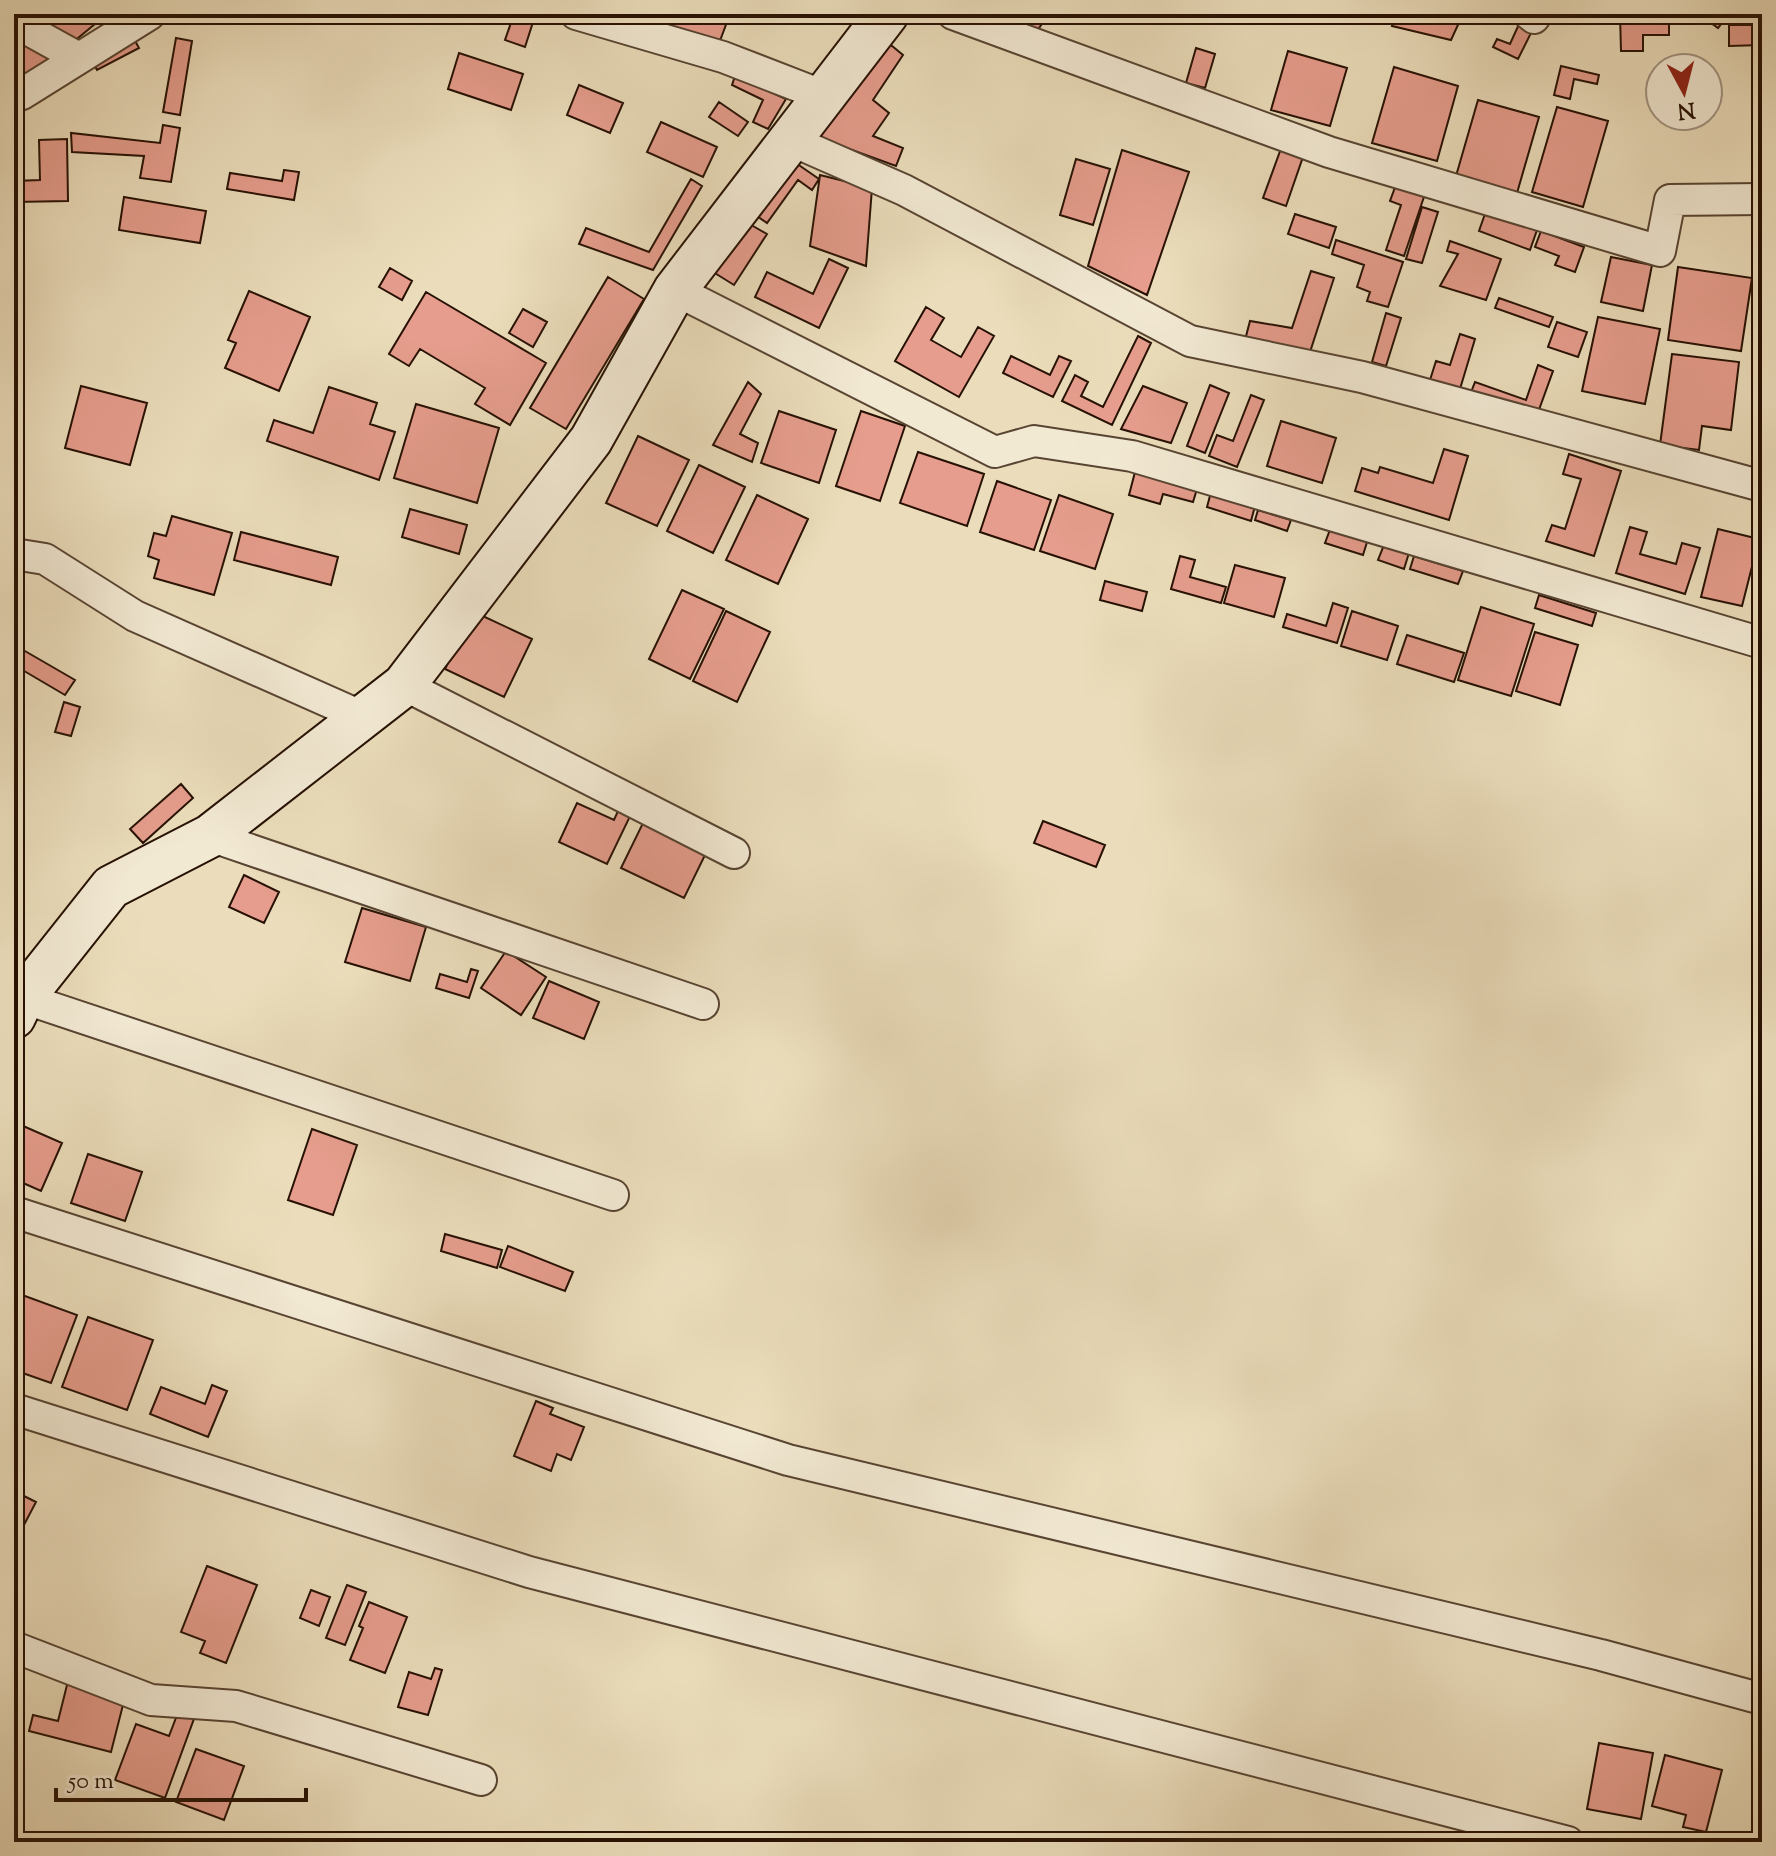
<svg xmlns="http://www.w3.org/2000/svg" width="1776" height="1856" font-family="'Sorts Mill Goudy',serif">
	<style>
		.building { fill: #e69d8d; stroke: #271104; stroke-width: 2 }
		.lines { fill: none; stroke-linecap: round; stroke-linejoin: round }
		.street-casing { stroke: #584432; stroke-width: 34 }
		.secondary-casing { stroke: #271104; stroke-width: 46 }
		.street { stroke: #f2e9d3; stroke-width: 30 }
		.secondary { stroke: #f2e9d3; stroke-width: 42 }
	</style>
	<rect width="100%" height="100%" fill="#ebddbb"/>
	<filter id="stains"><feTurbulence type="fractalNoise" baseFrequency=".0025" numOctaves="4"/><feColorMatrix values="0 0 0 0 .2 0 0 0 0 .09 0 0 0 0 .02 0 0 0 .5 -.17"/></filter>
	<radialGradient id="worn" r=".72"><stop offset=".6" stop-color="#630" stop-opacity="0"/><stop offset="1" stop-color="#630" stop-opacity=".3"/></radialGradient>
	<path class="building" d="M34,14h73l-35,29 -41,-23z
		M514,14l20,5 -9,28 -20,-7z
		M650,14h80l-12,32 -70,-26z
		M980,14h69l-15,21z
		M1397,14h66l-12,26 -59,-14z
		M1620,14h49v21h-26v16h-22z
		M1699,14h30l-11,14z
		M1520,22l13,7 -15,30 -25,-12 4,-8 13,5z
		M1729,25h33v20l-33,1z
		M22,35l47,27 -55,26v-40z
		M133,37l6,11 -42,22 -5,-9z
		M176,38l16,3 -12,74 -17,-3z
		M886,41l17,14 -30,45 16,13 -16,23 30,12 -7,18 -77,-28z
		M1196,48l19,6 -10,34 -19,-5z
		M1288,51l59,17 -17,58 -59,-16z
		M459,53l64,21 -12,36 -63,-21z
		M1561,66l38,9 -2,9 -23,-5 -4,20 -16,-4z
		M1394,67l64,19 -21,75 -65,-18z
		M735,76l51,23 -18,30 -15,-7 10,-22 -31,-15z
		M579,85l44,18 -13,30 -43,-18z
		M1478,100l61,17 -22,76 -61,-17z
		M719,102l29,20 -10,14 -29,-19z
		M1557,107l51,14 -25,86 -51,-15z
		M661,122l56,25 -14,30 -56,-25z
		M163,125l17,3 -9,54 -31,-4 4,-22 -72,-4 -1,-19 89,10z
		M67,139l1,62 -54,1v-21l26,-1 -1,-40z
		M1283,143l22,8 -19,55 -23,-8z
		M1122,150l67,22 -42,123 -59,-29z
		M1076,159l34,10 -17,56 -33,-10z
		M793,161l26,18 -7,11 -14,-10 -31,43 -13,-9z
		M284,170l15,2 -5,28 -67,-11 3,-16 52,8z
		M820,175l52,13 -6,78 -56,-20z
		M691,179l11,7 -49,84 -74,-26 7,-16 63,24z
		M1397,182l29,9 -22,65 -18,-6 15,-45 -11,-4z
		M124,197l82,14 -6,32 -81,-13z
		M1422,207l16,5 -16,51 -16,-4z
		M1486,211l51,19 -7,20 -51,-19z
		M1295,214l41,13 -7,21 -41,-14z
		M746,222l21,12 -33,51 -24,-15z
		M1541,231l43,16 -9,25 -20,-7 4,-9 -24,-9z
		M1336,240l67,22 -15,45 -21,-6 3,-9 -13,-5 7,-22 -32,-11z
		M1450,241l51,18 -15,41 -46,-14 18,-32 -11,-3z
		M1611,257l41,8 -9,46 -42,-9z
		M829,259l19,9 -29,60 -64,-31 12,-25 46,22z
		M1678,267l74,11 -11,73 -73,-11z
		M390,268l22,13 -10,19 -23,-13z
		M1311,271l23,7 -24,74 -65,-12 5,-19 42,7z
		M608,277l36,22 -78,130 -36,-21z
		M249,291l61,26 -31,74 -54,-23 11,-25 -8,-3z
		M426,292l120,71 -36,62 -35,-21 10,-16 -65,-39 -11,17 -20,-12z
		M1499,298l54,19 -4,10 -54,-19z
		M926,307l18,11 -13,22 30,17 17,-30 16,9 -35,61 -64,-36z
		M523,309l24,13 -14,25 -24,-14z
		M1386,313l15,5 -15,48 -14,-4z
		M1598,317l62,12 -15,75 -63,-13z
		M1557,322l30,10 -9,25 -30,-10z
		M1460,334l15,5 -15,50 -30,-9 6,-19 14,4z
		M1138,336l13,7 -39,82 -50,-24 13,-26 13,7 -7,14 22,11z
		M1672,354l67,8 -8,68 -29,-4 -3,24 -39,-5z
		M1011,356l39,19 9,-19 12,5 -18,36 -50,-24z
		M1538,365l15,6 -17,47 -66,-23 5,-13 51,18z
		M748,382l13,12 -21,40 18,9 -6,19 -39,-17z
		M1210,385l19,8 -24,60 -18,-7z
		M81,386l66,17 -17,62 -65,-17z
		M1143,386l44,17 -16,40 -50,-14z
		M329,387l48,16 -7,21 25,8 -16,48 -112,-39 7,-21 39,13z
		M1251,395l13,5 -27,67 -28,-11 8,-21 16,6z
		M416,404l83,24 -22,75 -83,-25z
		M779,411l57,19 -17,53 -58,-20z
		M861,411l44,15 -25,75 -44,-15z
		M1281,421l55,17 -14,45 -55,-17z
		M638,436l51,24 -32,66 -51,-23z
		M1444,449l24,7 -19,64 -94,-29 7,-23 16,5 2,-6 53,16z
		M918,452l66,22 -17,52 -67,-23z
		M1569,454l52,17 -27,85 -48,-15 6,-16 13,4 16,-50 -18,-5z
		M699,465l46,22 -32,66 -46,-22z
		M1135,472l62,17 -4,13 -30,-8 -3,10 -31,-9z
		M997,481l54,19 -17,50 -54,-18z
		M1211,492l44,14 -4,15 -44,-14z
		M757,495l51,24 -30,65 -52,-24z
		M1059,495l54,19 -18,55 -55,-18z
		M410,509l57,16 -8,29 -57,-17z
		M1258,510l33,10 -4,11 -32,-11z
		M172,516l60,17 -18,62 -60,-17 5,-18 -11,-4 6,-23 12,3z
		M1331,527l37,12 -5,16 -38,-12z
		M1630,527l17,5 -7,22 36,10 6,-21 18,5 -15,46 -69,-21z
		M1718,529l41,10 -17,67 -41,-9z
		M241,532l97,25 -7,28 -97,-25z
		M1384,545l25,8 -5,16 -26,-9z
		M1180,556l15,4 -5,17 36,10 -5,16 -50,-14z
		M1414,556l49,15 -5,13 -48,-15z
		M1235,565l50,13 -11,39 -50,-14z
		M1105,581l42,11 -5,19 -42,-11z
		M682,590l42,19 -34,70 -41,-20z
		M1539,595l57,18 -4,13 -57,-18z
		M1333,603l15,5 -11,35 -54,-16 4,-13 39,12z
		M1481,607l53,17 -23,72 -53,-16z
		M472,611l60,28 -28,58 -59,-28z
		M726,611l44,21 -33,70 -44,-21z
		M1352,611l46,15 -11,34 -46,-14z
		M1535,632l43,13 -18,60 -44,-14z
		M1407,635l57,18 -10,29 -57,-18z
		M18,647l57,33 -10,15 -51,-30v-12z
		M64,702l16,5 -9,29 -16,-4z
		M181,784l12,14 -50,45 -13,-14z
		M622,802l12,6 -27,56 -48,-22 18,-39 37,17z
		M1043,821l62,24 -9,22 -62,-24z
		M643,823l63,30 -22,45 -63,-30z
		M244,875l35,17 -15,31 -35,-16z
		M362,908l64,19 -16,54 -65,-19z
		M506,951l40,26 -25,38 -40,-27z
		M471,969l7,2 -9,27 -33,-10 4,-14 27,8z
		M549,981l50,21 -15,37 -51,-21z
		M14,1122l48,21 -21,48 -27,-12z
		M312,1129l45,16 -24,70 -45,-15z
		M88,1154l54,18 -17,49 -54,-18z
		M445,1234l57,16 -5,18 -56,-17z
		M508,1246l65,26 -8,19 -65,-24z
		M14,1292l63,23 -26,68 -37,-13z
		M88,1317l65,23 -26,70 -65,-23z
		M212,1385l15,6 -19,46 -58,-23 11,-27 44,17z
		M536,1401l17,7 -3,6 34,13 -13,33 -14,-6 -6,17 -37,-15z
		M14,1491l22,11 -22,42z
		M207,1566l50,19 -31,78 -26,-10 5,-12 -24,-9z
		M347,1585l19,7 -21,53 -19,-7z
		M311,1590l19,7 -11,29 -19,-8z
		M369,1602l38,15 -22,56 -35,-13 13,-32 -4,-2z
		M435,1668l7,2 -14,45 -30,-8 11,-35 22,7z
		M68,1681l57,16 -14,55 -82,-21 4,-16 25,6z
		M179,1710l16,6 -30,82 -50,-18 21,-56 33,12z
		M1599,1743l54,10 -12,66 -54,-10z
		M196,1749l48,17 -20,54 -48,-18z
		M1665,1755l57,15 -16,62 -23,-5 3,-12 -34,-9z"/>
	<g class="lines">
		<g class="street-casing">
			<path id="street" d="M576,14l147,43 101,39
				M953,14l376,138 331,99 10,-51 92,-1
				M1529,14l5,4
				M14,22l65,36
				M14,97l8,-3 128,-80
				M790,140l114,50 286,151 172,36 400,109
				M675,290l320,162 39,-11 98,15 630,187
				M14,554l31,5 90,57 228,101
				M404,685l330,168
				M210,836l493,168
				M23,998l590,197
				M14,1212l774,248 813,195 161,44
				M14,1409l515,163 1039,270
				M14,1647l137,53 85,6 245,74"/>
		</g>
		<g class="secondary-casing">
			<path id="secondary" d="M14,1017l9,-19 88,-111 99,-51 194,-151 187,-245 84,-150 212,-276"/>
		</g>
		<use href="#street" class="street"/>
		<use href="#secondary" class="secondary"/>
	</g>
	<rect width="1776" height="1856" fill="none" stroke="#ebddbb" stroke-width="48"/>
	<rect x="16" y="16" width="1744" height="1824" fill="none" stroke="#271104" stroke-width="4"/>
	<rect x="24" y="24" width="1728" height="1808" fill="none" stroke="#271104" stroke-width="2"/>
	<g transform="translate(1684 92) rotate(173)"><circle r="38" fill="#f2e9d3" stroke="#a19380" stroke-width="2"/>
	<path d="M0-6L14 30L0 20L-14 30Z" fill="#8f2418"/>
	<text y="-12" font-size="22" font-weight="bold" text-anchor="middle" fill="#271104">N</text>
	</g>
	<path d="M56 1788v12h250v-12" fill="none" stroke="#271104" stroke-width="4"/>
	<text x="68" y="1788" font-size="24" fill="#271104" stroke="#f2e9d3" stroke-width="6" paint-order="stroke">50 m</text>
	<rect width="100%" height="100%" filter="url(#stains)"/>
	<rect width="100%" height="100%" fill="url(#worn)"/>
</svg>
